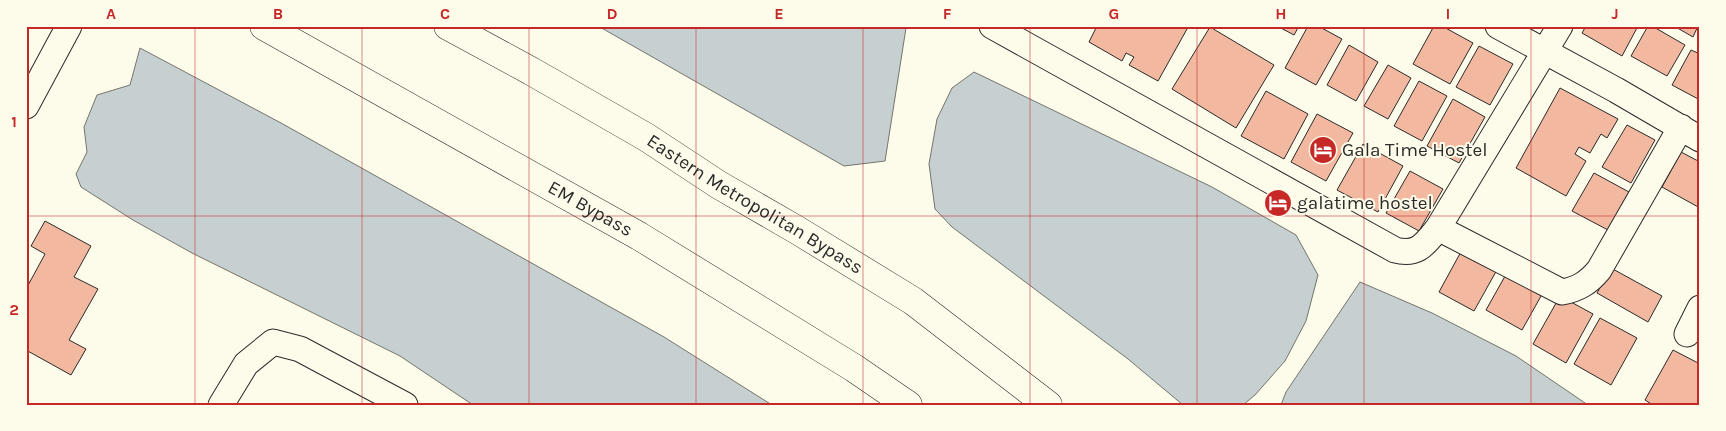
<svg xmlns="http://www.w3.org/2000/svg" width="1726" height="431" font-family="Karla,sans-serif">
	<style>
		.water { fill: #c7d0d0; stroke: #74746e }
		.building { fill: #f2b8a0; stroke: #2b2b2b }
		.lines { fill: none; stroke-linecap: round; stroke-linejoin: round }
		.minor-casing { stroke: #2b2b2b; stroke-width: 27 }
		.primary-casing { stroke: #2b2b2b; stroke-width: 29 }
		.minor { stroke: #fdfbea; stroke-width: 25 }
		.primary { stroke: #fdfbea; stroke-width: 28 }
		.grid { fill: none; stroke: #c62828; stroke-width: 1; stroke-opacity: 0.55 }
		.labels { text-anchor: middle; dominant-baseline: central; stroke-width: 4; stroke-linejoin: round; paint-order: stroke }
		.poi-label { font-size: 19px; fill: #2b2b2b; stroke: #fdfbea; text-anchor: start }
		.street-label { font-size: 19px; fill: #2b2b2b; stroke: #fdfbea }
		.neatline { fill: none; stroke: #c62828; stroke-width: 2 }
		.grid-label { font-size: 16px; text-anchor: middle; font-weight: bold; fill: #c62828 }
	</style>
	<rect width="100%" height="100%" fill="#fdfbea"/>
	<path class="water" d="M598,26h305l3,2 -21,133 -41,5z
		M140,48l141,75 383,214 108,68h-299l-73,-49 -208,-103 -59,-33 -52,-33 -5,-13 11,-22 -3,-25 13,-32 33,-10z
		M974,72l238,115 84,48 22,40 -12,46 -21,40 -30,34 -12,10h-60l-55,-46 -176,-132 -17,-18 -6,-45 8,-45 15,-31z
		M1360,282l72,31 84,43 72,49h-307l5,-13z"/>
	<path class="building" d="M1097,26h84l6,3 -29,52 -29,-16 5,-8 -8,-4 -4,8 -33,-19z
		M1277,26h22l-5,9z
		M1308,26h10l24,13 -26,46 -31,-17z
		M1434,26h8l31,17 -23,41 -37,-20z
		M1586,26h52l-16,30 -40,-23z
		M1648,26h4l33,19 -18,31 -36,-20z
		M1674,26h24l-5,11z
		M1210,27l64,38 -38,63 -64,-39z
		M1349,45l29,17 -22,39 -29,-16z
		M1479,46l34,18 -23,41 -34,-18z
		M1691,50l9,4v46l-28,-15z
		M1388,65l23,13 -23,41 -24,-13z
		M1419,81l28,15 -25,45 -28,-15z
		M1560,88l58,31 -11,19 -6,-4 -11,19 -11,-6 -4,7 11,7 -20,35 -50,-28z
		M1266,91l42,23 -24,45 -43,-23z
		M1453,99l32,18 -26,46 -32,-17z
		M1317,114l36,19 -27,48 -35,-19z
		M1627,125l28,15 -24,43 -29,-16z
		M1363,144l40,22 -25,46 -41,-22z
		M1681,152l19,10v46l-38,-21z
		M1410,171l33,18 -24,42 -33,-18z
		M1594,173l35,19 -21,38 -36,-19z
		M45,221l46,25 -17,31 24,12 -29,51 17,9 -15,26 -45,-25v-61l19,-35 -14,-8z
		M1463,248l35,20 -24,43 -35,-19z
		M1611,268l51,28 -14,26 -51,-29z
		M1509,269l36,20 -23,41 -36,-20z
		M1560,296l33,18 -27,49 -33,-19z
		M1600,318l37,20 -26,47 -37,-21z
		M1673,350l27,14v41h-47l-8,-5z"/>
	<g class="lines">
		<g class="minor-casing">
			<path id="minor" d="M992,26l403,224c23,6 30,-6 43,-22l122,-202
				M1498,26l118,64 84,49
				M26,106l43,-80
				M1438,228l124,64c17,-3 27,-10 37,-22l82,-143
				M1687,334l13,-26
				M221,405l25,-41 27,-22 27,7 105,56"/>
		</g>
		<g class="primary-casing">
			<g id="primary">
				<path id="s1" d="M264,26l375,210 215,132 54,37"/>
				<path id="s2" d="M448,26l83,45 115,66 73,48 78,45 116,71 135,104"/>
			</g>
		</g>
		<use href="#minor" class="minor"/>
		<use href="#primary" class="primary"/>
	</g>
	<path class="grid" d="M195,26v379M362,26v379M529,26v379M696,26v379M863,26v379M1030,26v379M1197,26v379M1364,26v379M1531,26v379M26,216h1674"/>
	<defs>
		<g id="hotel-disc" transform="scale(1.4375)"><circle r="9.5" fill="#c62828" stroke="#fdfbea"/><path d="M-6-4.5h1.5V1H6V5H4.5V3h-9V5H-6ZM-4 0a1.8 1.8 0 1 1 3.6 0ZM.5 0V-2.5h3Q6-2.5 6 0Z" fill="#fff"/></g>
	</defs>
	<g fill-rule="evenodd">
		<use href="#hotel-disc" x="1323" y="150"/>
		<use href="#hotel-disc" x="1278" y="203"/>
	</g>
	<g class="labels">
		<g class="poi-label">
			<text x="1342" y="150">Gala Time Hostel</text>
			<text x="1297" y="203">galatime hostel</text>
		</g>
		<g class="street-label">
			<text stroke="none"><textPath href="#s2" startOffset="355">Eastern Metropolitan Bypass</textPath></text>
			<text stroke="none"><textPath href="#s1" startOffset="374">EM Bypass</textPath></text>
		</g>
	</g>
	<rect width="1726" height="431" fill="none" stroke="#fdfbea" stroke-width="55"/>
	<rect x="28" y="28" width="1670" height="376" class="neatline"/>
	<g class="grid-label">
		<text x="111" y="19">A</text>
		<text x="278" y="19">B</text>
		<text x="445" y="19">C</text>
		<text x="612" y="19">D</text>
		<text x="779" y="19">E</text>
		<text x="947" y="19">F</text>
		<text x="1114" y="19">G</text>
		<text x="1281" y="19">H</text>
		<text x="1448" y="19">I</text>
		<text x="1615" y="19">J</text>
		<text x="14" y="127">1</text>
		<text x="14" y="315">2</text>
	</g>
</svg>
